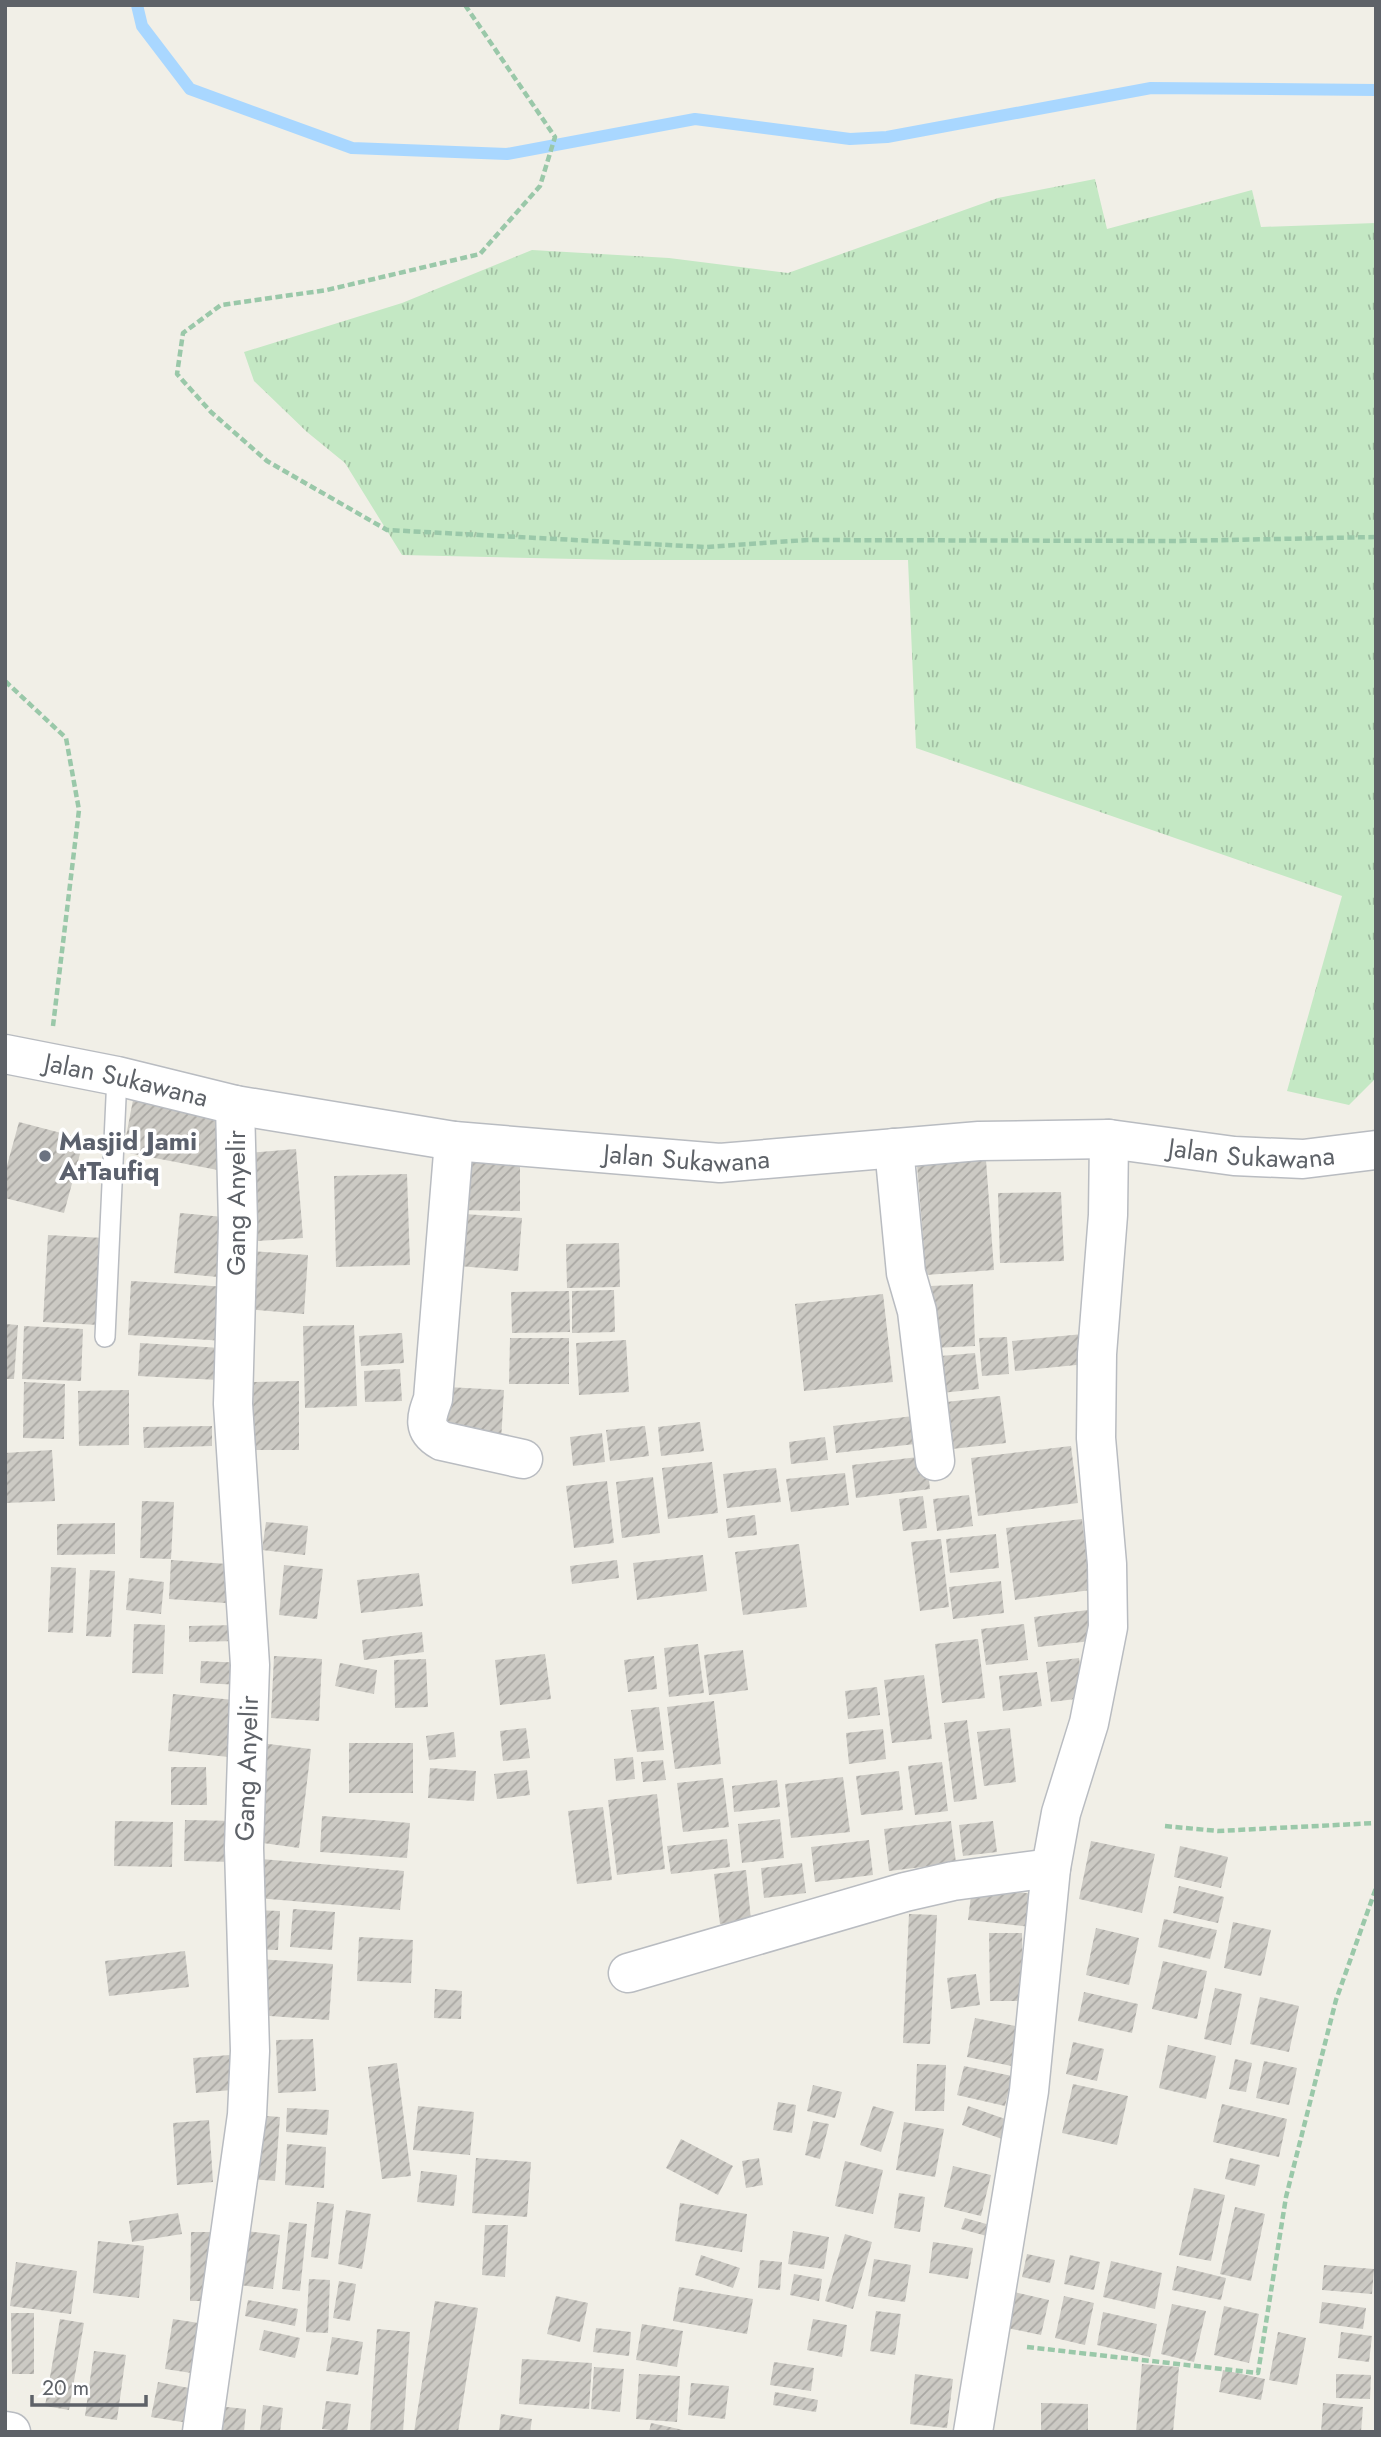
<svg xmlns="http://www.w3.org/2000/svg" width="1381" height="2437" font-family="Jost,sans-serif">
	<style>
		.grass { fill: url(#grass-tufts) }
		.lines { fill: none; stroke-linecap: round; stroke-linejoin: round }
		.stream { stroke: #a9d7ff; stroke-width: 12 }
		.building { fill: url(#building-hatch) }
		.lane-casing { stroke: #b9bcc1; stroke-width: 22 }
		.street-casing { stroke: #b9bcc1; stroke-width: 41 }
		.path { stroke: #9ac8a9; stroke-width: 4.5; stroke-dasharray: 7 3.5; stroke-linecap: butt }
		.lane { stroke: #fff; stroke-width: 19 }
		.street { stroke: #fff; stroke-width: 38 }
		.worship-dot { fill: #6b7280; stroke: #fff; stroke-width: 2.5 }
		.labels { text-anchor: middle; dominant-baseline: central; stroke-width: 7; stroke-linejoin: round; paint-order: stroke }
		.street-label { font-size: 26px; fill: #5e6268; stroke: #fff }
		.worship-label { font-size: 26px; font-weight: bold; fill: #5b616d; stroke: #fff; text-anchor: start }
	</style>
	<defs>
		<pattern id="grass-tufts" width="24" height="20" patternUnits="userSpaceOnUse" patternTransform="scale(1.75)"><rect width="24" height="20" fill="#c4e8c4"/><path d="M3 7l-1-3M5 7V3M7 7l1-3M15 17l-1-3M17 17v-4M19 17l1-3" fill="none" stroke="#a2bfa3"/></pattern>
		<pattern id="building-hatch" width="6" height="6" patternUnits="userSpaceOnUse" patternTransform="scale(1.75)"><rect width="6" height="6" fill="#cccac4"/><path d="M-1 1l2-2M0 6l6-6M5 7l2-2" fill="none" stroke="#a9a7a3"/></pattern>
	</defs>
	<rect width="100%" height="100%" fill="#f1efe7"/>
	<path class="grass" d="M1095,179l12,50 145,-39 9,37 115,-4v855l-27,27 -62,-14 55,-195 -426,-148 -8,-188h-286l-220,-5 -57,-92 -38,-31 -53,-51 -10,-29 158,-49 130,-53 137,8 119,15 210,-75z"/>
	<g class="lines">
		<path class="stream" d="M137,5l5,21 48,63 162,59 155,6 188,-35 155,20 37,-2 264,-49 225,2"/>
	</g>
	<path class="building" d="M133,1100l99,19 -9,52 -100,-19z
		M19,1122l65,17 -20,74 -59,-15v-25z
		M296,1149l7,89 -60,4 -6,-88z
		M454,1155l66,1v55l-67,-1z
		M986,1160l8,110 -68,5 -9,-110z
		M407,1174l3,91 -74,2 -2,-91z
		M1061,1192l3,69 -64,2 -2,-70z
		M180,1213l55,5 -6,60 -55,-5z
		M451,1213l71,5 -4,53 -71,-6z
		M48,1235l56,3 -5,87 -56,-3z
		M619,1243l1,44 -53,1 -1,-44z
		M249,1251l59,4 -4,59 -59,-5z
		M131,1281l97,6 -3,54 -97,-6z
		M973,1284l2,62 -42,2 -3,-62z
		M614,1290l1,42 -43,1v-42z
		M569,1291l1,41 -58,1 -1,-41z
		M883,1294l10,88 -89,9 -9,-87z
		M5,1324l13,1 -4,54h-9z
		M354,1325l3,81 -52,2 -2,-82z
		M24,1326l59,3 -2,52 -59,-2z
		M402,1333l2,30 -43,3 -2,-30z
		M1083,1334l3,30 -71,7 -3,-30z
		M1007,1337l2,37 -27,2 -3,-38z
		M510,1338h59v46h-60z
		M626,1340l3,52 -50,3 -3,-52z
		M140,1343l81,5 -2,32 -81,-4z
		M975,1353l4,36 -47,5 -3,-37z
		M400,1369l2,32 -37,1 -1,-31z
		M299,1381v69h-46v-68z
		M24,1382l41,2 -1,55 -41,-1z
		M447,1387l57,3 -3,51 -56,-3z
		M129,1390v55l-50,1 -1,-55z
		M1000,1396l6,47 -54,6 -6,-47z
		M921,1415l3,28 -88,10 -3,-27z
		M700,1422l4,29 -43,5 -3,-29z
		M212,1426v20l-68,2 -1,-21z
		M645,1426l4,30 -39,5 -4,-31z
		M602,1433l3,29 -32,4 -3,-29z
		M825,1437l3,23 -37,4 -2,-22z
		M1071,1446l7,57 -100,13 -7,-58z
		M52,1450l3,51 -50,2v-50z
		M926,1456l4,33 -74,9 -4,-33z
		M712,1462l6,51 -50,6 -6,-51z
		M776,1468l5,34 -54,6 -4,-34z
		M845,1473l4,32 -58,7 -5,-33z
		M653,1477l7,56 -38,5 -6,-56z
		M607,1481l7,62 -40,5 -8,-62z
		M969,1495l4,31 -36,5 -4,-32z
		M923,1496l4,32 -24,3 -4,-32z
		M142,1501l32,1 -3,57 -31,-1z
		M755,1515l2,20 -29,3 -2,-19z
		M1082,1519l9,71 -76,10 -9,-72z
		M266,1522l42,4 -3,29 -43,-5z
		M115,1523v31l-58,1v-31z
		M996,1534l3,34 -49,5 -4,-34z
		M941,1539l8,68 -29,4 -9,-69z
		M799,1544l8,63 -64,8 -8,-63z
		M703,1555l4,36 -70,9 -4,-37z
		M171,1560l71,5 -3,39 -70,-5z
		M617,1560l2,18 -47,6 -2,-18z
		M284,1565l39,4 -6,50 -38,-4z
		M51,1567l25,1 -3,65 -25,-1z
		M90,1570l25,1 -4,66 -25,-1z
		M419,1573l4,33 -62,7 -4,-33z
		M129,1578l35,4 -3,32 -35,-4z
		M1001,1581l3,32 -51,6 -4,-32z
		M1088,1610l3,31 -53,6 -4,-30z
		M134,1624l31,1 -2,49 -31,-1z
		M1024,1624l4,36 -42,5 -5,-36z
		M237,1625l1,16 -49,1v-16z
		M422,1632l2,20 -60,8 -2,-20z
		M978,1639l7,59 -43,5 -7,-59z
		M698,1644l6,49 -35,4 -5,-49z
		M743,1650l5,40 -39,5 -5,-40z
		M545,1654l6,45 -51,6 -5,-45z
		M274,1656l48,3 -3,62 -48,-3z
		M654,1656l3,33 -29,3 -4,-32z
		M1079,1658l5,40 -33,4 -5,-40z
		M426,1659l2,48 -33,1 -1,-48z
		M201,1661l43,2 -2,22 -42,-2z
		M340,1663l37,7 -3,24 -39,-8z
		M1037,1672l5,34 -39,5 -4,-35z
		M924,1675l8,64 -40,4 -8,-63z
		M877,1687l3,28 -32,4 -3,-28z
		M173,1694l71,7 -5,57 -71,-7z
		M714,1701l7,63 -46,5 -8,-62z
		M659,1707l5,43 -27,2 -6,-42z
		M967,1720l10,79 -23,3 -10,-79z
		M526,1728l4,30 -27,3 -3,-30z
		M1010,1728l6,54 -32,4 -7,-54z
		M883,1729l3,30 -37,5 -3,-31z
		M454,1732l2,25 -27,3 -3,-24z
		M260,1743l51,6 -12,99 -50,-7z
		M349,1743h64v50h-64z
		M633,1757l2,22 -19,2 -2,-22z
		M663,1760l3,20 -23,2 -2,-20z
		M942,1762l6,49 -33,4 -7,-49z
		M171,1767h35l1,38h-36z
		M430,1768l46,3 -2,30 -46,-3z
		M527,1770l3,25 -33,4 -3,-25z
		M899,1771l4,39 -42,5 -5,-39z
		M843,1777l7,55 -59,6 -6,-54z
		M723,1778l6,49 -46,5 -6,-49z
		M777,1780l3,27 -46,5 -2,-26z
		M657,1794l8,75 -48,6 -9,-75z
		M603,1807l9,73 -35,4 -9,-73z
		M322,1816l88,7 -3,35 -87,-6z
		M780,1819l4,39 -42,5 -4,-39z
		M185,1820l51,1 -1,41 -51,-1z
		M115,1821l58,1 -1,45 -58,-1z
		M951,1821l5,42 -67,8 -5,-42z
		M993,1821l4,31 -34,4 -4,-31z
		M727,1839l3,28 -59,7 -4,-28z
		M869,1840l4,35 -58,7 -4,-35z
		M1091,1841l64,13 -13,59 -63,-14z
		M1180,1846l48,11 -7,31 -47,-11z
		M261,1859l143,12 -4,39 -143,-12z
		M802,1863l4,30 -42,5 -3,-30z
		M746,1870l5,50 -31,4 -6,-50z
		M1179,1886l45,11 -6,26 -45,-10z
		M972,1887l62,7 -3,33 -63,-7z
		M293,1909l42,3 -3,38 -42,-3z
		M252,1910l28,1 -2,39 -28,-1z
		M909,1914l28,1 -7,129 -27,-1z
		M1164,1919l53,11 -7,29 -52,-12z
		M1233,1922l38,8 -10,46 -37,-8z
		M1096,1928l43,10 -10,47 -43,-10z
		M989,1933h33l1,68h-33z
		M359,1937l54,3 -2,43 -54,-2z
		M185,1951l4,36 -80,9 -4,-35z
		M258,1959l75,5 -4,56 -74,-5z
		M1163,1961l44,10 -10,48 -45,-10z
		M976,1974l4,31 -29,4 -4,-31z
		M1215,1988l27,6 -11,51 -27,-6z
		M435,1989l27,2 -1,28 -27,-1z
		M1084,1992l54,12 -6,29 -54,-12z
		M1260,1997l39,9 -10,46 -39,-8z
		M975,2018l55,11 -8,39 -55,-11z
		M313,2039l3,52 -38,2 -2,-53z
		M1073,2042l31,7 -7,32 -31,-7z
		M1168,2045l48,11 -10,43 -47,-11z
		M242,2054l2,35 -48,4 -3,-35z
		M1235,2059l17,4 -6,29 -17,-3z
		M1264,2061l33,7 -8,37 -33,-7z
		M397,2063l14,113 -29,3 -14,-112z
		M917,2064l29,1 -2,46h-29z
		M964,2066l48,10 -7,30 -48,-11z
		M1073,2084l55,12 -11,49 -55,-12z
		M813,2085l29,7 -7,26 -28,-7z
		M778,2102l18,3 -4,28 -19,-3z
		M1222,2104l65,15 -8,38 -66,-15z
		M418,2106l56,6 -4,43 -57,-5z
		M873,2106l21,6 -13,40 -21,-7z
		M968,2106l43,15 -6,19 -43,-15z
		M287,2108l42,2 -2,25 -41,-3z
		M254,2115l26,2 -5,64 -25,-2z
		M209,2120l4,62 -36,3 -4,-62z
		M813,2121l16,3 -9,35 -15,-4z
		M904,2122l40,7 -9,48 -39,-7z
		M681,2139l52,27 -15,29 -52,-27z
		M287,2144l39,3 -2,41 -39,-3z
		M476,2158l55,4 -4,55 -55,-4z
		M759,2158l4,27 -17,3 -4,-27z
		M1230,2158l30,7 -5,21 -30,-7z
		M845,2161l38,9 -10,44 -38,-8z
		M953,2166l38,9 -10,41 -37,-9z
		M421,2171l36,4 -3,31 -37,-4z
		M1194,2188l31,7 -14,66 -32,-6z
		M899,2193l26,4 -5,35 -26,-4z
		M317,2202l17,2 -6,55 -17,-2z
		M680,2203l67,11 -5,38 -67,-11z
		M1235,2207l30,7 -14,67 -31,-7z
		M346,2210l25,4 -9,55 -24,-5z
		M178,2213l4,21 -50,8 -3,-21z
		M965,2218l32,9 -3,11 -33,-9z
		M289,2222l18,2 -7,67 -18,-2z
		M485,2225h23l-3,52 -23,-2z
		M246,2231l34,4 -7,54 -34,-4z
		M793,2231l36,6 -5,32 -36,-5z
		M191,2232h26v69h-27z
		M845,2234l27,8 -19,67 -28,-8z
		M98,2241l46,5 -5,52 -46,-5z
		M933,2242l40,6 -5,31 -39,-6z
		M1027,2254l28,6 -5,23 -28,-6z
		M701,2255l39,13 -7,20 -38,-13z
		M1070,2255l30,7 -6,28 -30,-6z
		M874,2259l37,6 -6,37 -37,-6z
		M760,2260l22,2 -2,28 -22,-2z
		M1111,2261l51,12 -7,36 -52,-12z
		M16,2262l61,9 -6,43 -61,-8z
		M1324,2265l50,4 -2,25 -50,-4z
		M1177,2266l49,12 -5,22 -49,-10z
		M794,2274l28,5 -3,22 -29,-6z
		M309,2279l21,1 -2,53 -22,-1z
		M339,2281l17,3 -6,37 -17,-3z
		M679,2287l74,12 -6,35 -74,-13z
		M1010,2291l39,9 -8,35 -39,-8z
		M556,2296l32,7 -8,39 -33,-8z
		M1064,2296l30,7 -9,42 -30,-7z
		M248,2300l50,9 -3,17 -50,-10z
		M435,2301l43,7 -20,124h-44z
		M1322,2302l44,6 -3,21 -44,-6z
		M1172,2304l34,7 -12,51 -33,-8z
		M1224,2306l35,8 -10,49 -35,-8z
		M876,2311l25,3 -6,41 -25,-4z
		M1103,2312l54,12 -7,33 -53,-12z
		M11,2313h23v61h-22z
		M60,2319l24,4 -15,87 -24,-4z
		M173,2319l32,5 -7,50 -33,-5z
		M813,2319l34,6 -5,32 -35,-7z
		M642,2324l41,7 -6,36 -41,-7z
		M596,2328l35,4 -2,24 -36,-4z
		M377,2329l33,3 -7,100h-33z
		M264,2330l36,8 -5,20 -36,-8z
		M1278,2332l28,6 -9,47 -28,-5z
		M1341,2332l31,4 -3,26 -31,-4z
		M332,2337l31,5 -5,33 -32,-4z
		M94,2351l32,4 -9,65 -32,-4z
		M522,2359l70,4 -3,46 -70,-5z
		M774,2362l40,6 -3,23 -41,-6z
		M1142,2364l37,3 -6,65h-37z
		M594,2367l30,2 -4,43 -29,-3z
		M1223,2370l42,9 -4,21 -42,-8z
		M639,2374l41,2 -3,46 -41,-3z
		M915,2374l38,5 -6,49 -37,-4z
		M1336,2374l35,1 -1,24 -34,-1z
		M158,2382l36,7 -6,34 -37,-6z
		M691,2383l38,3 -4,33 -37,-4z
		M775,2392l43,8 -2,12 -43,-7z
		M326,2401l25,3 -4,28 -25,-3z
		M1041,2403l47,1v28h-47z
		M1323,2403l40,4 -2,25h-40z
		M263,2405l20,3 -3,24 -20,-1z
		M217,2406l29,3 -2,23h-29z
		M501,2414l31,5 -2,13h-31z
		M651,2423l37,8v1h-39z"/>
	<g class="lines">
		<g class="lane-casing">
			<path id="lane" d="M105,1337l12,-261"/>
		</g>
		<g class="street-casing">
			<g id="street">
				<path id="s1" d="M5,1054l112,22 118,29 219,36 266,22 259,-22 130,-2 125,17 69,3 73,-9"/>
				<path d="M454,1141l-21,258c-7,19 -11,31 9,42l81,18"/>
				<path d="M894,1148l12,125 11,38 18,150"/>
				<path d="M628,1973l277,-81 48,-11 98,-13"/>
				<path d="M5,2431l6,1"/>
				<path id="s2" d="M202,2432l45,-317 3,-64 -6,-203 6,-183 -17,-261 5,-180 -3,-119"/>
				<path d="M973,2432l56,-341 22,-223 10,-55 28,-90 19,-96 -1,-63 -11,-126 1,-84 11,-139 1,-76"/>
			</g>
		</g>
		<path class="path" d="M465,5l90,132 -15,49 -60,68 -153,36 -106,15 -38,28 -6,41 34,38 56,49 120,69 319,17 101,-7 373,1 196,-4
			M5,681l61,57 13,72 -26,216
			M1165,1826l53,5 158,-8
			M1027,2347l231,26 28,-176 50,-197 40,-112"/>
		<use href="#lane" class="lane"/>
		<use href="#street" class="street"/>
	</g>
	<circle class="worship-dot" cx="45" cy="1156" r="7"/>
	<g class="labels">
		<g class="street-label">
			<text stroke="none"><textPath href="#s1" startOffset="124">Jalan Sukawana</textPath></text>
			<text stroke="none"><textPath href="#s1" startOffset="1258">Jalan Sukawana</textPath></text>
			<text stroke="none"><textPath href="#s1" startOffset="691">Jalan Sukawana</textPath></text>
			<text transform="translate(236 1203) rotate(-90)">Gang Anyelir</text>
			<text stroke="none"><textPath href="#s2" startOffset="667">Gang Anyelir</textPath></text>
		</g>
		<g class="worship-label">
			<text x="59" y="1141">Masjid Jami<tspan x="59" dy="30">AtTaufiq</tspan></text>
		</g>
	</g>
	<rect width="1381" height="2437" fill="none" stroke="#5e6268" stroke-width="14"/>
	<path d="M32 2395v10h114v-10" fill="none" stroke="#5e6268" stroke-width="3.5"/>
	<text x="42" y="2395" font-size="21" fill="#5e6268" stroke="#ffffff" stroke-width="5" paint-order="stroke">20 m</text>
</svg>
